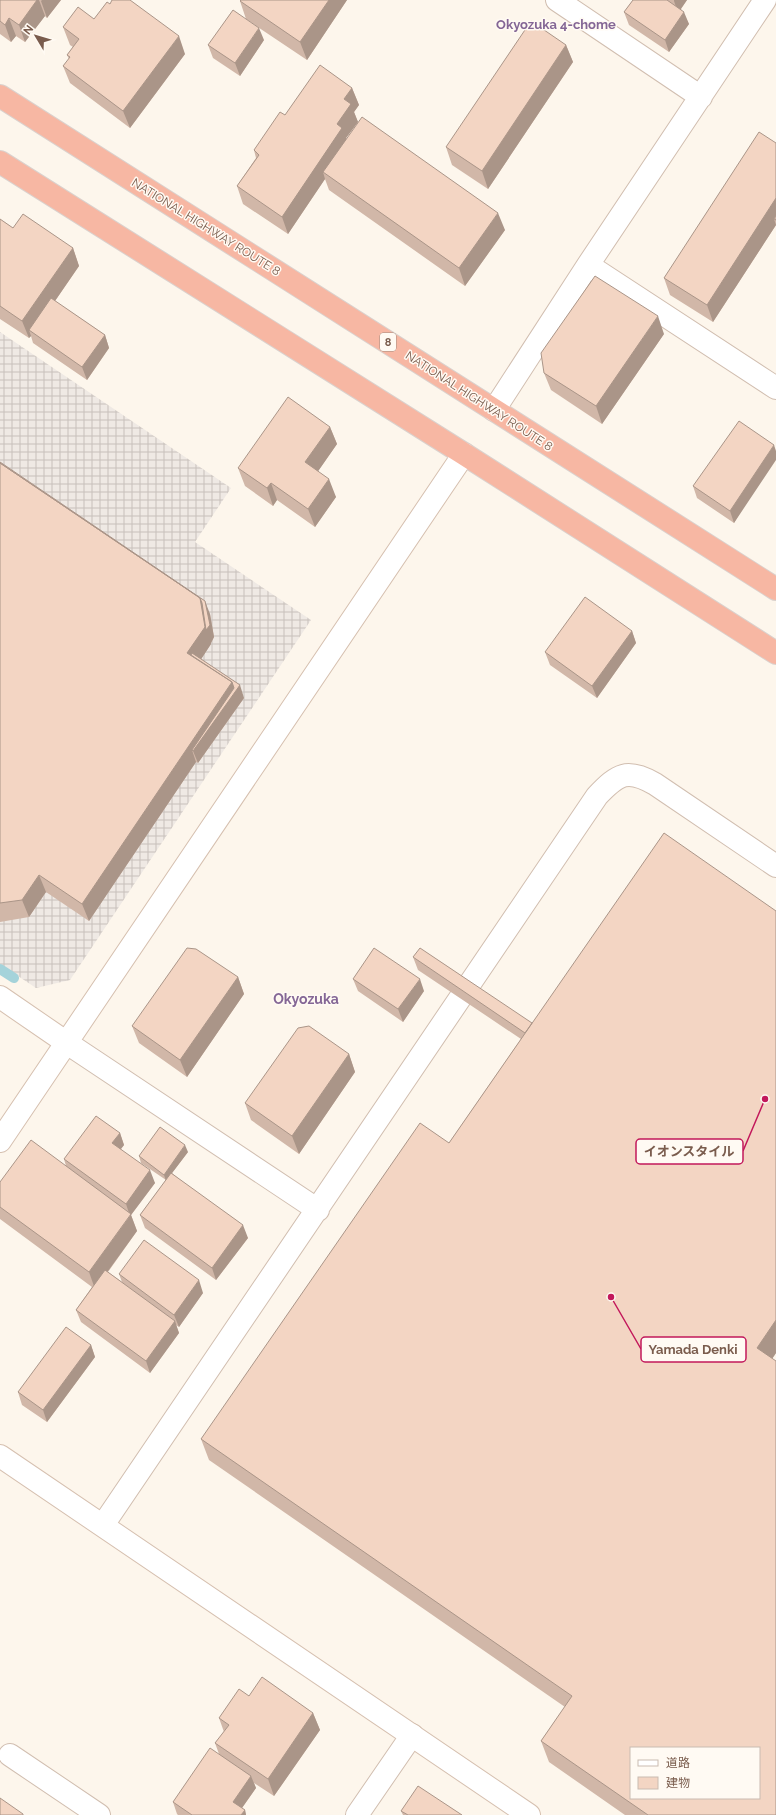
<svg xmlns="http://www.w3.org/2000/svg" width="776" height="1815" font-family="Raleway,'Noto Sans JP',sans-serif">
	<style>
		.industrial { fill: url(#industrial-grid) }
		.lines { fill: none; stroke-linecap: round; stroke-linejoin: round }
		.stream { stroke: #a5d3da; stroke-width: 10 }
		.street-casing { stroke: #d1beb0; stroke-width: 24 }
		.secondary-casing { stroke: #d6c0b0; stroke-width: 24 }
		.highway-casing { stroke: #dad1cd; stroke-width: 24 }
		.street { stroke: #fff; stroke-width: 22 }
		.secondary { stroke: #fff; stroke-width: 22 }
		.highway { stroke: #f7b7a3; stroke-width: 22 }
		.wall { fill: #d1b7a8 }
		.shaded-wall { fill: #aa9588 }
		.building { fill: #f3d5c3; stroke: #aa9588; fill-rule: evenodd }
		.labels { text-anchor: middle; dominant-baseline: central; stroke-width: 3; stroke-linejoin: round; paint-order: stroke }
		.shield { fill: #fffaf3; stroke: #a28b7f; stroke-width: 1 }
		.shield-label { font-size: 11px; font-weight: bold; fill: #7a5c4d }
		.street-label { font-size: 12px; fill: #7a5c4d; stroke: #fffaf3 }
		.neighbourhood-label { font-size: 13px; font-weight: bold; fill: #846695; stroke: #fffaf3 }
		.quarter-label { font-size: 14px; font-weight: bold; fill: #846695; stroke: #fffaf3 }
		.leader { fill: none; stroke: #c2185b; stroke-width: 1.5 }
		.callout-dot { fill: #c2185b; stroke: #fffaf3; stroke-width: 1.5 }
		.callout { fill: #fffaf3; stroke: #c2185b; stroke-width: 1.5 }
		.callout-label { font-size: 13px; text-anchor: middle; font-weight: bold; fill: #7a5c4d }
	</style>
	<defs>
		<pattern id="industrial-grid" width="8" height="8" patternUnits="userSpaceOnUse"><rect width="8" height="8" fill="#efe9e4"/><path d="M0 4h8M4 0v8" fill="none" stroke="#c7c0bb"/></pattern>
	</defs>
	<rect width="100%" height="100%" fill="#fdf6ec"/>
	<path class="industrial" d="M0,332l231,156 -36,54 116,78 -241,360 -34,8 -36,-24z"/>
	<g class="lines">
		<path class="stream" d="M0,969l14,9"/>
		<g class="street-casing">
			<path id="street" d="M557,0l144,97
				M588,265l188,123
				M494,410l94,-145 177,-265
				M67,1043l251,167
				M103,1525l494,-729c21,-22 30,-28 58,-12l121,82
				M10,1755l89,60
				M357,1815l55,-80"/>
		</g>
		<g class="secondary-casing">
			<path id="secondary" d="M0,997l67,46
				M0,1141l464,-687
				M0,1456l529,359"/>
		</g>
		<g class="highway-casing">
			<path id="highway" d="M0,96l776,493
				M0,162l464,292 312,199"/>
		</g>
		<use href="#street" class="street"/>
		<use href="#secondary" class="secondary"/>
		<use href="#highway" class="highway"/>
	</g>
	<path class="wall" d="M0,0h61l-14,18 -2,-2 -20,26 -9,-6 -5,6 -11,-8z
		M347,0l-40,60 -61,-41 -6,-18z
		M633,0h54l-6,9 8,15 -20,28 -40,-27 -5,-13z
		M94,19l91,35 -55,74 -60,-45 -7,-17 6,-7 -2,-4 6,-8 -3,-2 -7,-18z
		M264,40l-24,36 -27,-18 -5,-13z
		M566,45l7,17 -85,127 -36,-24 -6,-18z
		M352,88l7,17 -5,7 4,10 -12,16 1,1 158,91 -40,56 -136,-96 -4,-11 -37,55 -45,-30 -6,-18 19,-28 -2,-8 31,-35z
		M776,143v82l-63,97 -43,-27 -6,-17z
		M0,219l13,9 60,20 6,18 -24,35 50,34 4,13 -22,32 -54,-37 -2,-7 -2,2 -29,-19z
		M664,334l-62,90 -51,-34 -7,-17z
		M330,427l7,17 -19,27 18,26 -21,30 -38,-27 -4,6 -28,-20 -7,-18z
		M776,451l-42,72 -37,-25 -4,-12z
		M0,462l210,152 4,23 -3,6v1l-10,15 43,39 -46,65 -2,-1 -107,159 -43,-29 -17,25 -29,5z
		M632,631l4,12 -39,55 -47,-33 -5,-13z
		M776,911v442l-4,6 4,456h-151l-76,-53 -8,-21 24,-34 -356,-247 -8,-21 248,-296 72,-104 -103,-69 -5,-13 119,66z
		M238,977l6,17 -57,83 -48,-34 -7,-17z
		M353,979l71,12 -21,31 -45,-31z
		M349,1054l6,18 -56,82 -48,-34 -6,-17z
		M120,1133l4,12 -3,4 34,34 -24,32 6,16 -29,41 14,10 -3,-8 84,19 -24,34 -3,-2 3,8 -29,40 -69,-51 -5,-12 16,-23 -92,-68v-37l66,-16 -2,-7z
		M188,1152l-16,21 76,65 -32,42 -71,-52 -5,-13 26,-35 -25,-17 -2,-7z
		M91,1345l4,12 -48,65 -25,-17 -4,-13z
		M313,1713l7,17 -46,66 -20,-13 2,5 -14,20 3,2 1,5h-68l-1,-1 -4,-12 46,-48 -4,-11 9,-11 -5,-14z
		M401,1811l61,4h-59z"/>
	<path class="shaded-wall" d="M37,0h2l6,16 -20,26 -6,-17z
		M42,0h19l-14,18 -6,-17z
		M329,0h18l-40,60 -7,-18z
		M674,0h13l-9,13 -4,-12z
		M684,12l5,12 -20,28 -4,-12z
		M9,18l7,18 -5,6 -6,-17z
		M259,28l5,12 -24,36 -5,-13z
		M179,36l6,18 -55,74 -7,-17z
		M566,45l7,17 -85,127 -6,-18z
		M352,88l7,17 -5,7 4,10 -12,16 3,7 -26,27 2,7 -37,55 -6,-17 55,-93 7,-25z
		M776,198v22l-2,-1 2,6 -63,97 -6,-17z
		M498,213l7,17 -40,56 -6,-18z
		M73,248l6,18 -46,67 -4,-3 2,6 -2,2 -7,-17z
		M658,316l6,18 -62,90 -6,-18z
		M105,335l4,13 -22,32 -5,-13z
		M330,427l7,17 -25,36 -7,-18z
		M774,445l2,6v9l-42,63 -4,-12z
		M329,479l7,18 -21,30 -7,-18z
		M271,483l6,17 -4,6 -6,-18z
		M200,598l5,3 5,13 4,23 -3,6v1l-13,20 -11,-11z
		M632,631l4,12 -39,55 -5,-12z
		M232,682l8,3 4,13 -46,65 -5,-12 -1,-1 4,12 -107,159 -7,-17z
		M39,875l7,17 -17,25 -7,-17z
		M238,977l6,17 -57,83 -7,-17z
		M420,979l4,12 -21,31 -5,-13z
		M349,1054l6,18 -56,82 -7,-18z
		M120,1133l4,12 -8,10 -4,-12z
		M185,1145l3,7 -22,29 -2,-6z
		M150,1170l5,13 -24,32 6,16 -42,58 -6,-17 41,-56 -4,-12z
		M243,1225l5,13 -32,42 -4,-12z
		M199,1280l4,13 -24,34 -5,-12z
		M776,1320v33l-11,16 -8,-21z
		M175,1321l4,12 -29,40 -4,-12z
		M91,1345l4,12 -48,65 -4,-12z
		M313,1713l7,17 -46,66 -6,-17z
		M251,1776l5,12 -19,27 -4,-13z
		M245,1810l1,5h-5z"/>
	<path class="building" d="M0,0h37l-18,25 -10,-7 -4,7 -5,-4z
		M112,0h18l49,36 -56,75 -60,-45 7,-9 -3,-2 12,-16 -16,-12 15,-20 16,12 13,-17 3,2z
		M241,0h88l-29,42 -60,-41z
		M633,0h34l17,12 -19,28 -41,-28z
		M233,10l26,18 -24,35 -27,-18z
		M531,21l35,24 -84,126 -36,-24z
		M320,65l32,23 -8,11 7,5 -14,20 5,4 -60,89 -45,-31 22,-31 -5,-5 26,-38 5,3z
		M362,117l136,96 -39,55 -136,-96z
		M759,132l17,11v55l-69,107 -43,-27z
		M23,214l50,34 -51,73 -22,-15v-87l13,9z
		M776,215v5l-2,-1z
		M595,276l63,40 -62,90 -52,-33 -3,-20z
		M51,298l54,37 -23,32 -53,-37z
		M288,397l42,30 -25,35 24,17 -21,30 -37,-26 -4,5 -29,-20z
		M739,421l35,24 -44,66 -37,-25z
		M0,462l205,139 5,24 -4,5 -4,-27 -2,-5 -200,-135z
		M0,463l200,135 5,29 -18,26 45,29 -150,222 -43,-29 -17,25 -22,3z
		M585,597l47,34 -40,55 -47,-34z
		M192,653l48,32 -47,66 -1,-1 42,-62 -2,-6 -41,-27z
		M664,833l112,78v409l-19,28 19,13v454h-128l-107,-74 31,-45 -371,-257 219,-316 29,20zM631,1748h128v50h-128z
		M187,948l9,1 42,28 -58,83 -48,-34z
		M374,948l46,31 -22,30 -45,-30z
		M420,948l112,75 -7,10 -112,-76z
		M309,1026l40,28 -57,82 -47,-33 53,-75z
		M96,1116l24,17 -8,10 38,27 -24,34 -62,-45z
		M160,1127l25,18 -21,30 -25,-19z
		M31,1140l100,74 -42,58 -89,-65v-25z
		M171,1173l72,52 -31,43 -72,-53z
		M144,1240l55,40 -25,35 -55,-41z
		M105,1270l70,51 -29,40 -70,-51z
		M66,1327l25,18 -48,65 -25,-18z
		M262,1677l51,36 -45,66 -53,-36 14,-18 -10,-7 20,-29 10,7z
		M210,1748l41,28 -18,26 12,8 -4,5h-49l-19,-13z
		M418,1786l44,29h-54l-7,-4z
		M0,1798l23,16v1h-23z"/>
	<g class="labels">
		<rect class="shield" x="380" y="333" width="16" height="18" rx="3"/>
		<g class="shield-label">
			<text x="388" y="342">8</text>
		</g>
		<g class="street-label">
			<text transform="translate(206 227) rotate(32)">NATIONAL HIGHWAY ROUTE 8</text>
			<text transform="translate(479 401) rotate(33)">NATIONAL HIGHWAY ROUTE 8</text>
		</g>
		<g class="neighbourhood-label">
			<text x="556" y="24">Okyozuka 4-chome</text>
		</g>
		<g class="quarter-label">
			<text x="306" y="999">Okyozuka</text>
		</g>
	</g>
	<path class="leader" d="M765 1099L743 1151M611 1297L641 1349"/>
	<g class="callout-dot">
		<circle cx="765" cy="1099" r="4"/>
		<circle cx="611" cy="1297" r="4"/>
	</g>
	<g class="callout">
		<rect x="636" y="1139" width="107" height="25" rx="4"/>
		<rect x="641" y="1337" width="105" height="25" rx="4"/>
	</g>
	<g class="callout-label">
		<text x="689" y="1156">イオンスタイル</text>
		<text x="693" y="1354">Yamada Denki</text>
	</g>
	<rect x="630" y="1747" width="130" height="52" fill="#fffaf3" stroke="#cabbb1"/>
	<rect x="638" y="1760" width="20" height="6" fill="#ffffff" stroke="#cabbb1"/>
	<text x="666" y="1767" font-size="12" fill="#7a5c4d">道路</text>
	<rect x="638" y="1777" width="20" height="12" fill="#f3d5c3" stroke="#cabbb1"/>
	<text x="666" y="1787" font-size="12" fill="#7a5c4d">建物</text>
	<g transform="translate(36 36) rotate(308)" stroke="#fffaf3" stroke-width="3" paint-order="stroke">
	<path d="M0-3L7 15L0 10L-7 15Z" fill="#7a5c4d"/>
	<text y="-6" font-size="11" font-weight="bold" text-anchor="middle" fill="#7a5c4d">N</text>
	</g>
</svg>
